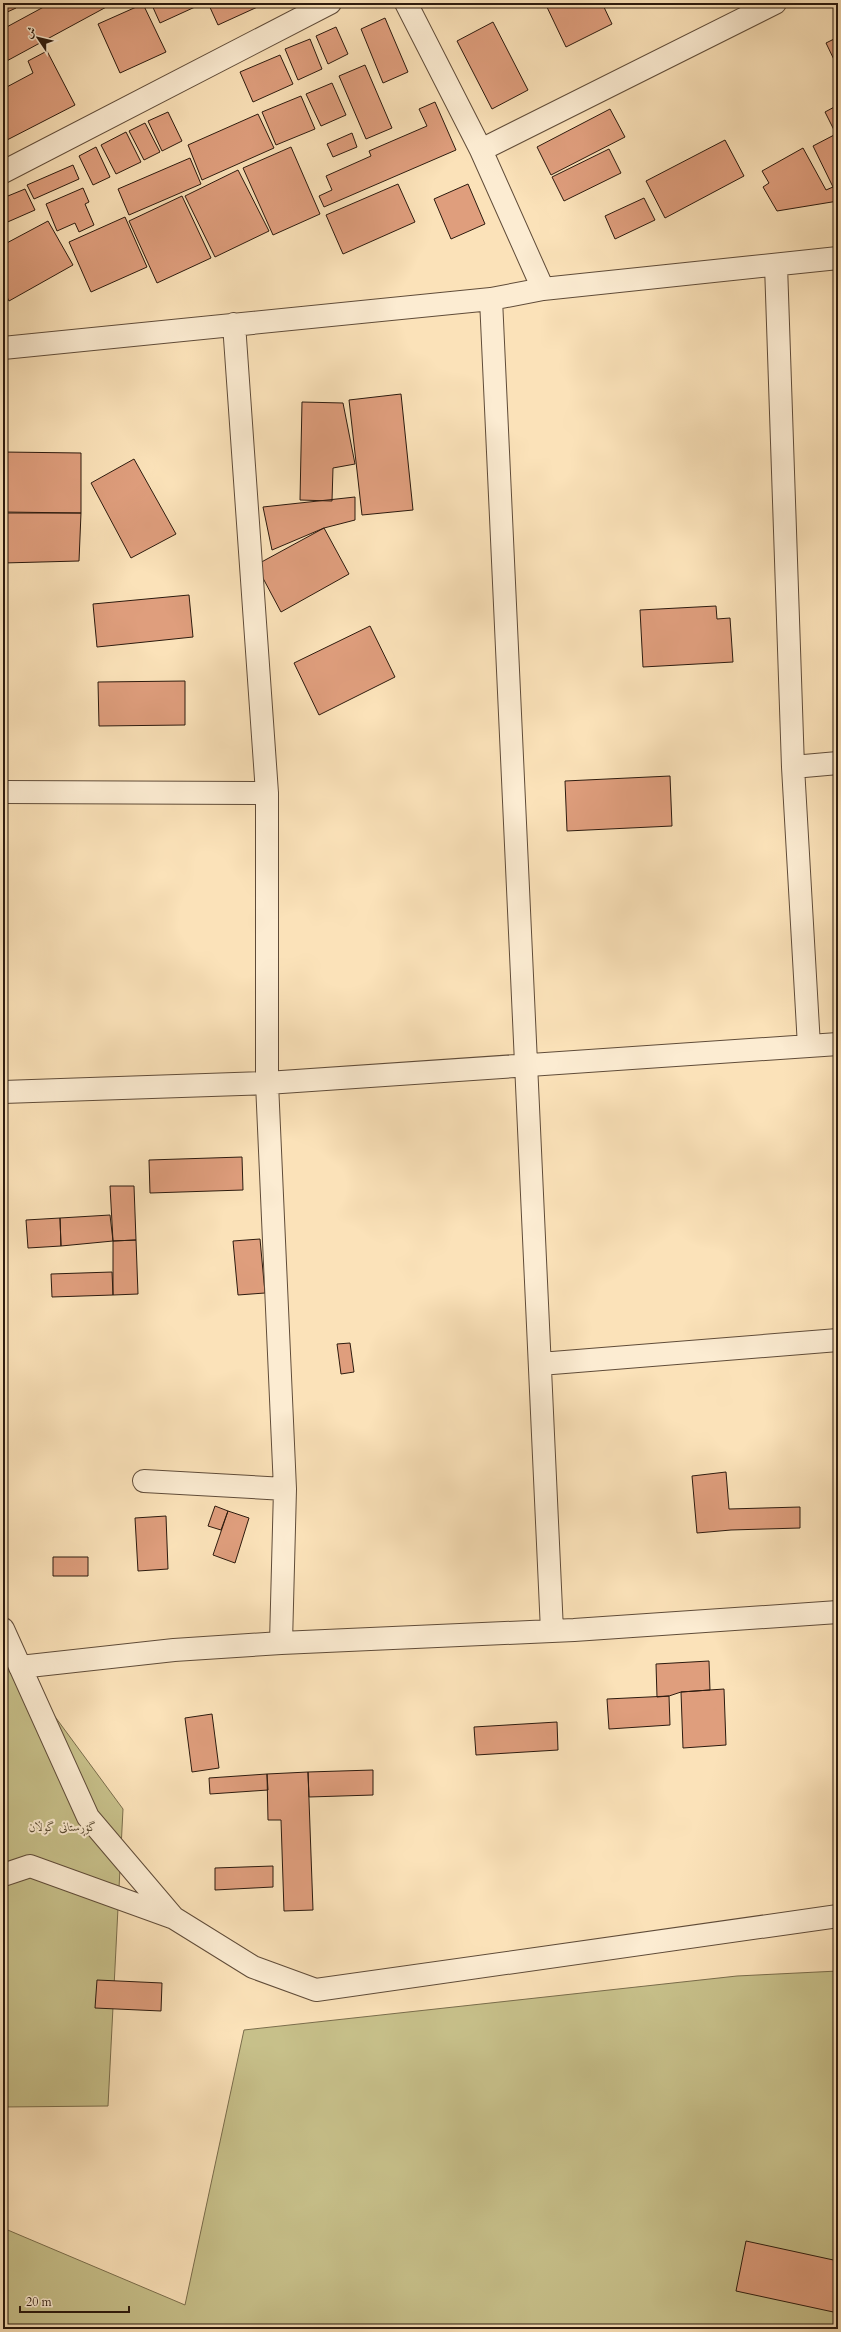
<svg xmlns="http://www.w3.org/2000/svg" width="841" height="2332" font-family="Cardo,Amiri,serif">
	<style>
		.green { fill: #c7c08a; stroke: #7a6d4c }
		.building { fill: #df9e7d; stroke: #2c1a0e }
		.lines { fill: none; stroke-linecap: round; stroke-linejoin: round }
		.minor-casing { stroke: #604c39; stroke-width: 24 }
		.minor { stroke: #fcecd2; stroke-width: 22 }
		.labels { text-anchor: middle; dominant-baseline: central; stroke-width: 4; stroke-linejoin: round; paint-order: stroke }
		.park-label { font-size: 12px; font-style: italic; fill: #5a4c33; stroke: #fcecd2 }
	</style>
	<rect width="100%" height="100%" fill="#fbe2b9"/>
	<filter id="stains"><feTurbulence type="fractalNoise" baseFrequency=".005" numOctaves="4"/><feColorMatrix values="0 0 0 0 .2 0 0 0 0 .09 0 0 0 0 .02 0 0 0 .5 -.17"/></filter>
	<radialGradient id="worn" r=".72"><stop offset=".6" stop-color="#630" stop-opacity="0"/><stop offset="1" stop-color="#630" stop-opacity=".3"/></radialGradient>
	<path class="green" d="M3,1646l120,163 -15,297 -105,1z
		M838,1971v358h-835v-101l182,77 59,-275 493,-54z"/>
	<path class="building" d="M3,3h10l3,5 -13,6z
		M51,3h57l2,2 -107,58v-34z
		M151,3h43l1,4 -35,16z
		M208,3h56v1l-46,21z
		M545,3h57l10,21 -46,23z
		M143,4l23,48 -46,21 -22,-49z
		M385,18l23,54 -25,11 -22,-54z
		M493,22l35,68 -36,19 -35,-68z
		M336,27l12,27 -20,10 -12,-28z
		M838,37v31l-12,-25z
		M310,39l12,30 -24,11 -13,-31z
		M47,51l28,54 -68,35 -4,-9v-42l30,-16 -5,-12z
		M280,55l13,29 -40,18 -13,-30z
		M365,65l27,63 -26,11 -27,-63z
		M332,83l14,32 -25,11 -15,-32z
		M301,96l14,33 -39,16 -14,-33z
		M435,102l21,48 -132,57 -5,-11 13,-6 -6,-14 45,-20 -2,-5 58,-25 -8,-17z
		M838,105v79l-5,3 -20,-41 23,-12 -11,-22z
		M610,109l15,28 -74,38 -14,-28z
		M168,112l14,29 -20,10 -14,-30z
		M258,114l16,34 -72,32 -14,-35z
		M145,123l15,29 -16,8 -15,-29z
		M126,132l15,30 -25,12 -15,-29z
		M352,133l5,14 -24,10 -6,-13z
		M725,140l19,36 -79,42 -19,-37z
		M96,147l14,30 -17,8 -14,-29z
		M291,147l29,67 -47,21 -30,-67z
		M803,148l23,42 7,-3 5,14 -61,10 -14,-24 6,-4 -7,-12z
		M609,149l12,24 -57,28 -12,-24z
		M190,158l11,26 -72,31 -11,-26z
		M73,165l6,14 -45,20 -7,-14z
		M238,170l31,61 -54,26 -30,-61z
		M398,184l17,38 -72,32 -17,-39z
		M468,184l17,40 -34,15 -17,-40z
		M83,188l6,14 -4,2 9,21 -15,7 -4,-9 -18,8 -11,-27z
		M25,189l10,21 -32,14v-26z
		M182,196l29,62 -54,25 -28,-62z
		M644,198l11,22 -40,19 -10,-23z
		M125,217l22,50 -56,25 -22,-50z
		M48,221l25,44 -64,36 -6,-12v-44z
		M401,394l12,116 -51,5 -13,-115z
		M302,402l41,1 12,61 -22,4 -1,33 -32,-1z
		M3,452l78,1v60l-78,-1z
		M134,459l42,75 -45,24 -40,-75z
		M355,497v23l-31,8 -52,22 -9,-43z
		M3,513h78l-2,48 -76,2z
		M324,528l25,46 -68,38 -25,-47z
		M189,595l4,42 -96,10 -4,-43z
		M716,606l1,13 13,-1 3,44 -90,5 -3,-57z
		M370,626l25,51 -76,38 -25,-52z
		M185,681v44l-86,1 -1,-44z
		M670,776l2,50 -105,5 -2,-50z
		M242,1157l1,33 -93,3 -1,-33z
		M110,1186h24l2,54 -23,1z
		M110,1215l3,26 -52,5 -1,-28z
		M60,1218l1,28 -33,2 -2,-28z
		M260,1239l5,54 -27,2 -5,-54z
		M136,1240l2,54 -25,1v-54z
		M112,1272l1,23 -61,2 -1,-23z
		M350,1343l4,29 -13,2 -4,-30z
		M726,1472l3,37 71,-2v21l-69,2 -34,3 -5,-57z
		M215,1506l13,5 -7,19 -13,-4z
		M228,1511l21,7 -14,45 -22,-8z
		M166,1516l2,53 -30,2 -3,-53z
		M53,1557h35v19h-35z
		M709,1661l1,29 -29,2 -12,4 -12,1 -1,-33z
		M724,1689l2,56 -43,3 -2,-56z
		M669,1696l1,29 -61,4 -2,-30z
		M212,1714l7,54 -27,4 -7,-54z
		M557,1722l1,28 -82,5 -2,-28z
		M373,1770v25l-64,2 -1,-25z
		M308,1772l5,138 -29,1 -3,-91h-13l-1,-46z
		M267,1774l1,16 -58,4 -1,-16z
		M273,1866v21l-58,3v-22z
		M97,1980l65,3 -1,28 -66,-3z
		M746,2241l92,20v52l-102,-22z"/>
	<g class="lines">
		<g class="minor-casing">
			<path id="minor" d="M406,3l75,147 62,139
				M481,150l294,-147
				M3,172l327,-169
				M776,265l17,502 16,279
				M491,299l61,1332
				M234,324l33,469v290l18,406 -4,154
				M3,348l488,-49 52,-10 295,-31
				M793,767l45,-4
				M3,792l264,1
				M3,1092l264,-9 571,-39
				M540,1364l298,-24
				M144,1481l141,8
				M3,1629l85,188 85,100
				M20,1667l154,-17 107,-7 293,-13 264,-18
				M3,1875l27,-9 144,52 79,49 63,23 522,-74"/>
		</g>
		<use href="#minor" class="minor"/>
	</g>
	<g class="labels">
		<g class="park-label">
			<text x="63" y="1827">گۆڕستانی گوڵان</text>
		</g>
	</g>
	<rect width="841" height="2332" fill="none" stroke="#fbe2b9" stroke-width="16"/>
	<rect x="4" y="4" width="833" height="2324" fill="none" stroke="#2c1a0e" stroke-width="2"/>
	<rect x="8" y="8" width="825" height="2316" fill="none" stroke="#2c1a0e"/>
	<g transform="translate(38 38) rotate(305)" stroke="#fcecd2" stroke-width="3" paint-order="stroke">
	<path d="M0-3L7 15L0 10L-7 15Z" fill="#2c1a0e"/>
	<text y="-6" font-size="11" font-weight="bold" text-anchor="middle" fill="#2c1a0e">ش</text>
	</g>
	<path d="M20 2306v6h109v-6" fill="none" stroke="#2c1a0e" stroke-width="2"/>
	<text x="26" y="2306" font-size="12" fill="#2c1a0e" stroke="#fcecd2" stroke-width="3" paint-order="stroke">20 m</text>
	<rect width="100%" height="100%" filter="url(#stains)"/>
	<rect width="100%" height="100%" fill="url(#worn)"/>
</svg>
